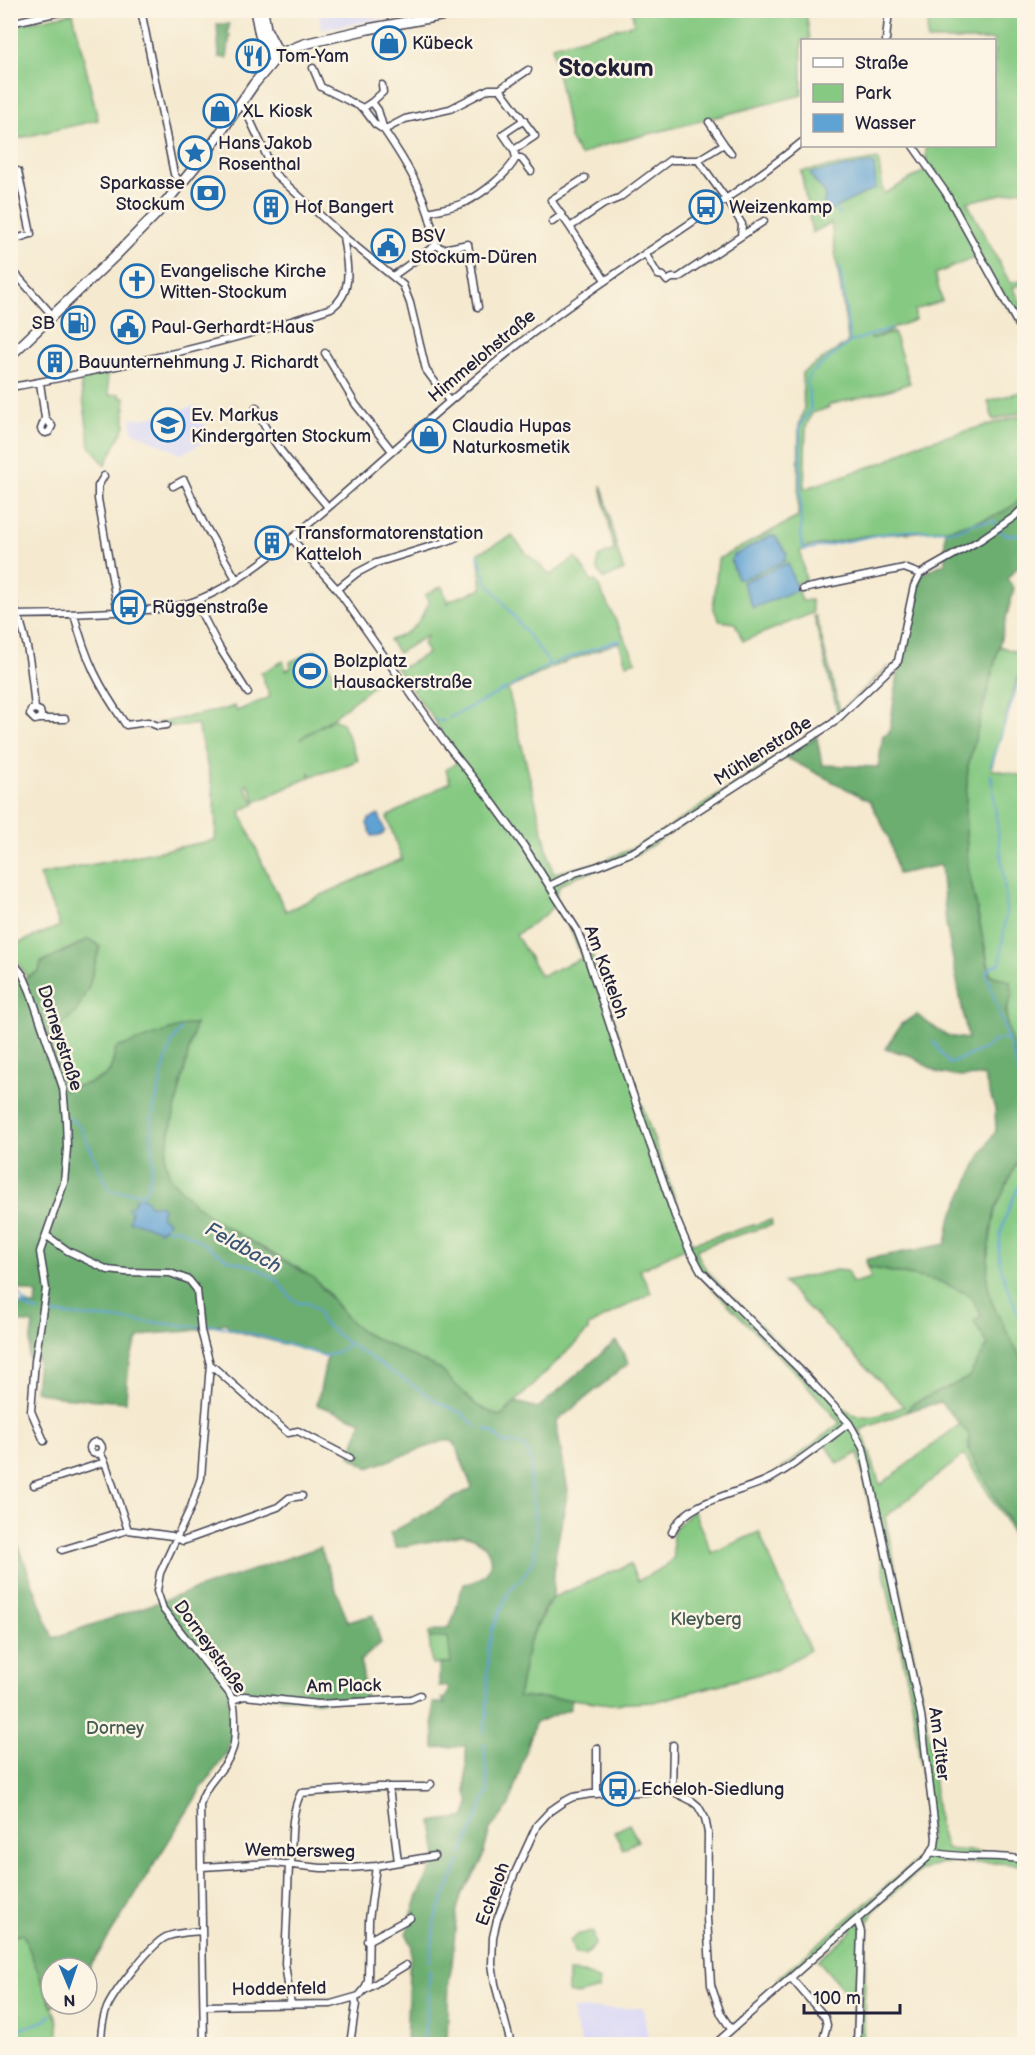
<svg xmlns="http://www.w3.org/2000/svg" width="1035" height="2055" font-family="'Balsamiq Sans',sans-serif">
	<style>
		.built { fill: #d8d7f8 }
		.green { fill: #85c982; stroke: #54765e; stroke-width: 1.5; fill-rule: evenodd }
		.forest { fill: #6cad70; stroke: #476856; stroke-width: 1.5 }
		.water { fill: #5fa2d4; stroke: #406288; stroke-width: 1.5 }
		.lines { fill: none; stroke-linecap: round; stroke-linejoin: round }
		.stream { stroke: #5fa2d4; stroke-width: 2 }
		.street-casing { stroke: #424051; stroke-width: 9 }
		.secondary-casing { stroke: #424051; stroke-width: 12 }
		.street { stroke: #fff; stroke-width: 6 }
		.secondary { stroke: #fff; stroke-width: 9 }
		.labels { text-anchor: middle; dominant-baseline: central; stroke-width: 5; stroke-linejoin: round; paint-order: stroke }
		.poi-label { font-size: 18px; fill: #22223b; stroke: #fcf5e5; text-anchor: start }
		.street-label { font-size: 18px; fill: #22223b; stroke: #fcf5e5 }
		.park-label { font-size: 18px; fill: #455c54; stroke: #fcf5e5 }
		.water-label { font-size: 20px; font-style: italic; fill: #3a5578; stroke: #fcf5e5 }
		.district-label { font-size: 24px; font-weight: bold; fill: #22223b; stroke: #fcf5e5 }
	</style>
	<rect width="100%" height="100%" fill="#fcf5e5"/>
	<filter id="ink" filterUnits="userSpaceOnUse"><feTurbulence type="fractalNoise" baseFrequency=".0167" numOctaves="2"/><feDisplacementMap in="SourceGraphic" scale="12" xChannelSelector="R" yChannelSelector="G"/><feConvolveMatrix kernelMatrix="1 2 1 2 8 2 1 2 1" color-interpolation-filters="sRGB"/></filter>
	<filter id="wash" filterUnits="userSpaceOnUse"><feTurbulence type="fractalNoise" baseFrequency=".008" numOctaves="4" result="noise"/><feDisplacementMap in="SourceGraphic" scale="24" xChannelSelector="R" yChannelSelector="G"/><feGaussianBlur stdDeviation="1.35" result="paint"/><feColorMatrix in="noise" values="0 0 0 0 0 0 0 0 0 0 0 0 0 0 0 0 0 1.4 0 .05"/><feComposite in="paint" operator="in"/></filter>
	<g filter="url(#wash)">
		<rect width="100%" height="100%" fill="#f5ead0"/>
		<path class="built" d="M319,11h105l-103,19z
			M196,406l15,33 -30,15 -49,-23 -1,-13 10,1z
			M643,2008l6,36h-68l-9,-33 1,-2z"/>
		<path class="green" d="M632,10l174,1 4,29h-8v55l-204,52 -18,9 -10,-18 -18,-92 82,-22z
			M928,11h96v178l-57,13 43,81 14,-3v4l-11,3 11,22v10l-4,2 -24,-28 -20,-36 -41,17 7,27 -27,9v10l-23,8v3l-22,8 24,-6 16,50 -24,8 -58,14 1,3 -17,5 -6,14 -2,62 83,-28 28,-16 109,-30v81c-39,40 -107,34 -158,40 -20,3 -39,8 -59,11l-7,5 6,28 -10,3 6,18 9,-1 2,13 -70,28 -8,-18 -15,-2 -7,-13 5,-49 80,-42 1,-92 5,-16 -2,-36 45,-30 1,-4 -17,-116 -19,10 -11,-62 77,-12 6,35 42,-24v-24h68v-106h-67z
			M73,13l25,107 -87,20v-114z
			M107,374l2,21 11,-1v4l5,-1v29l-20,39 -15,-19 -10,-67z
			M1024,391v21l-31,8 -5,-19z
			M601,485c11,27 11,58 23,85l-20,9 -7,-10 1,-12 16,-7z
			M512,536l15,18 24,21 25,-18 16,25 4,-1 40,80 -10,3 -7,-22 -64,24 -47,23 45,184 45,-10 32,-13 36,-21 151,-98 21,-17 -24,-98h2l24,95 49,-45 -52,51 -20,15v6l-32,19 -17,13 -127,82 -41,17 -23,7 -17,9 -5,14 20,34 9,23 8,-2 57,172 36,100 8,17 78,-23 1,5 -50,15 -25,9c1,13 13,25 22,35l123,123c20,18 40,8 62,-1l-121,-124 53,-12 11,1 5,12 19,-5 -4,-11 72,14 31,14 12,20 -8,7 14,23 -20,33 -56,26 -6,8 -46,18 5,9 15,46 80,-61 9,10v17l55,97v9l-20,-39 -40,-63 -79,62c15,73 31,146 44,220 6,36 4,77 17,112l71,6 7,1v9l-26,-2h-57l-21,8 -39,32 -8,9 -5,10 -2,18 -3,104h-10l1,-42 -36,-42 34,-29 -4,-6 -70,60v-7l141,-120 7,-9 4,-11 -18,-137 -54,-248 -20,11 -12,-20 -49,28 63,-49 -40,-46 -99,-100 -17,-29 -44,22 11,23 -63,33v5l-85,83 -5,2 -22,-11 -13,-13 -101,-60 -15,-14 -23,-30 -24,-19 -81,-46 -24,-19 -25,-26 -5,-19 4,-23 26,-112 -79,24c-2,7 -3,17 -7,23 -6,10 -31,14 -43,18l-12,-32 -4,-24 26,-21 13,-26 11,-40 -11,-7 -48,23 -2,9 -12,6 -16,-24v-7l49,-20 -21,-51 176,-35c4,-39 -9,-78 -18,-116 -15,3 -24,4 -39,-1l68,-14 8,-3 3,5 33,-14 -9,-24 22,-12 3,9 5,-2 -1,-6 26,-12 21,27 4,7 5,-2 -1,-3 5,-2 3,3 17,-7 4,12 -43,34 -31,20 33,-20 9,4 16,37 -19,8 -28,8 -1,-4 -2,2 2,3 -54,25 -8,-18 -3,2 10,18 -15,7 25,58 21,42 116,-52 -15,-42 63,-35 -4,-12 11,-8 -22,-41 -41,-56 12,1 22,-13 -5,-10 5,-8 -30,18 -9,-13c23,-7 29,-15 40,-37l-4,-8 17,-9 6,18 2,-4 32,-11 -4,-36zM555,904l16,27 11,27 -41,18 -25,-41 29,-20z
			M999,646l25,9 -33,114 33,7v310c-5,-20 -15,-43 -17,-64 -2,-17 7,-23 3,-41l-19,-6 -23,-108 -3,-54 3,-47z
			M1024,1147v217l-32,-61 -5,-21 1,-31 7,-41z
			M693,1510l19,43 47,-21 51,118 -32,19 -124,33 -44,2 -39,-5 -53,-1 10,-53 22,-44v-8l4,4 76,-33 8,17 27,-15 9,-9c-4,-30 -1,-26 19,-47z
			M448,1636l3,27 -19,2 -3,-27z
			M629,1824l9,17 -15,8 -9,-17z
			M593,1932l3,12 -11,11 -10,-1 -5,-13 9,-7z
			M23,1933l35,89v22h-47l-1,-107z
			M568,1972l16,1 15,8v8l-22,6 -9,-2z"/>
		<path class="forest" d="M217,24h12l-1,10 2,1 -3,23 -8,-1z
			M1024,496v64l-17,19 7,9 -46,178 -3,47 3,54 22,108 20,6 3,13 -7,15 1,16 17,61v61l-29,63 -7,41 -1,31 5,21 32,61v184l-55,-97v-17l-29,-32 -34,10 6,-8 56,-26 20,-33 -14,-24 8,-6 -12,-20 -31,-14 -72,-14 -1,-8 80,-15 4,-23 31,-67 15,-23 -1,-22 -11,-33 -23,1 -22,-4 -30,-18 -24,-6 16,-25 16,-9 30,21 21,3 -22,-115 -5,-59 -43,9 -9,-36 -19,-37 -85,-44 32,-19 5,27 56,2 5,-32 6,-2 9,-59 18,-88 6,-12 23,-11v-33c28,-8 58,-12 79,-34z
			M89,939l11,7 -11,40 -13,26 -25,21 2,25 11,32c12,-4 38,-8 45,-18 4,-6 5,-17 7,-24l72,-24h7l-26,112 -4,23 5,19 25,26 24,19 95,55 33,40 15,14 78,37 36,36 22,11 5,-2 13,-12 22,6 78,-67 13,22 -73,59 12,69 -13,65 -2,41 -9,12 -16,36 -10,52 53,2 -1,10 -35,14 -27,85 -18,21 -9,34 -19,30 -5,17 -5,55 -3,14 -2,65h-41l3,-76 3,-22 -6,-13 6,-11 -1,-6 7,-20 19,-39 -5,-35 34,-5 3,-15 -3,-9v-47l-32,2 -1,-45h12l-3,-4 3,-1 4,-7 -2,-5h-8v-22l12,-1 -3,-26 -19,1v-6l20,-5c9,-13 7,-29 15,-43 38,-6 33,-44 -2,-49l-66,13 -6,-15 82,-45 -16,-42 -4,-5h-8l-76,27 -18,-12 12,-35 -45,-16 10,-49 -98,-27 -3,-6 -36,8 -39,3 -12,4c-11,18 -12,42 -13,64l-67,-5 -24,-6 3,-31 -10,-2 5,-34 -22,-3v-17l25,2 1,-12 -18,-5h-8l-1,-324 13,14 16,-8 2,-8z
			M10,1523l43,115 267,-91 28,75 25,-7 8,28 -21,18c4,13 4,25 6,38l-49,2 -79,-9 -10,6 3,13v27l-4,15 -24,33 -116,186v-4h-36v36h5l-4,3 -29,-73 -12,3z"/>
		<path class="water" d="M871,163l3,2 2,23 -54,26 -1,-4c11,-26 -3,-16 -11,-37z
			M770,536h5l12,18 -2,7 -43,18 -5,-1 -6,-18 2,-4z
			M788,563l9,27 -44,18 -11,-26z
			M379,815l6,16 -3,4 -10,1 -5,-12 2,-5z
			M140,1197l7,3 2,5h10l4,3 -2,9 8,5 -9,9 -23,-9h-8l2,-11 -4,-3 6,-2 2,-7z"/>
		<g class="lines">
			<path class="stream" d="M835,208l4,7
				M840,267l10,75
				M892,328l-42,14 -40,32 -3,7 4,27 -11,18 1,114 3,10 73,-15 29,-4 52,-1 17,-7 20,-2 2,4
				M1024,498v3
				M999,530l8,5h17
				M478,554l9,27 60,79 2,5
				M509,688l40,-23 66,-24h6
				M449,718l57,-29
				M435,720l9,1
				M991,766l33,-101
				M991,774l13,107 2,32 -6,51 -7,2 -7,7 30,90 8,32
				M933,1041l16,23 37,-16 8,-7 14,-3
				M69,1118l11,8 30,65 32,2
				M1024,1175c-11,25 -26,50 -25,79 0,19 18,55 25,74
				M140,1197l8,-10 5,-25 -2,-40 14,-58 7,-22 9,-13
				M165,1225l4,5 7,-2 6,2 47,30 26,7 24,15 11,15 9,6h9l10,8 3,10 24,20 96,63 19,8 16,14
				M10,1297l5,-3 5,1 4,7 5,2
				M23,1301l-2,4 17,7
				M47,1313l155,14 12,-2 42,10 69,21 12,-4 12,-8
				M484,1733l3,-19 1,-63 4,-21 17,-39 14,-15 11,-17 3,-24 -7,-57 2,-16 -7,-15 -12,-4h-10l-8,-9 -10,-5
				M462,1854l26,-63 -4,-47
				M430,1962l5,-43 25,-58
				M10,2032l35,-11 6,-6
				M424,2044l6,-75"/>
		</g>
	</g>
	<g filter="url(#ink)">
		<g class="lines">
			<g class="street-casing">
				<path id="street" d="M141,10l33,164 7,10
					M10,23l59,-13
					M886,40l3,-30
					M313,68l8,19 42,21 12,16 9,6
					M372,102l11,-10 -1,-7
					M241,104l4,5 30,65 68,62 60,49 7,18 16,67 23,31
					M363,108l9,-6 6,8 6,20
					M724,144l7,9
					M913,146l33,47 72,131 6,7
					M514,150l-11,-16 21,-14
					M516,158h5l10,13
					M698,160l26,-16 -15,-22
					M10,173l8,-2 13,63 -21,7
					M585,178l-34,22 19,27 34,-23 15,-6 51,-38h28l31,43 13,21 -1,12
					M428,212c12,-3 27,-5 38,-10 17,-9 41,-27 50,-44l-2,-8 21,-14 -35,-47
					M552,222l10,-7
					M570,227l35,53
					M436,245l7,4 25,-5 10,63
					M645,253l13,22 5,1 4,5 5,-3h6l86,-57
					M10,258l3,13 40,45
					M393,276l43,-31c-8,-46 -26,-77 -52,-115l21,-11 45,-10 39,-20h11l28,-19
					M325,353l31,52 36,46
					M40,383l5,35 -4,11 2,3 3,1 3,-1 3,-6 -7,-8
					M10,387c28,-4 54,-10 82,-16 80,-16 161,-36 239,-63 25,-16 15,-48 12,-72
					M256,407c11,34 49,72 72,100
					M104,476l-6,10v13l20,113
					M173,486l11,-6 19,42 33,57
					M292,539l45,50 107,152 49,62 31,43 53,84 9,23 45,136 44,127 14,33 12,22 105,105 43,47 14,25 58,267 15,122 -1,9 -8,12 -212,186
					M10,581l6,34
					M337,589l20,-16 19,-10 72,-22 9,-4 2,-5
					M803,589l101,-21 16,6
					M195,601l24,46 29,46
					M74,614c12,47 25,72 52,111l22,-3 10,4 9,-1
					M10,615c36,0 70,-1 105,-3 26,-2 56,-2 80,-11 50,-19 96,-62 136,-96 61,-53 121,-108 184,-158 92,-74 196,-131 287,-205
					M18,615c11,29 14,62 17,94l-4,1 -1,5 5,5 4,-1 2,-4 -1,-4 -5,-2
					M39,719h26
					M549,886l26,-13 23,-7 37,-15 198,-128 65,-62 16,-75 6,-12 60,-34 34,-23 10,-10
					M10,958l13,17 7,16 33,97 3,32 1,28 -3,35 -24,69 6,37 -11,72 -4,50 13,30
					M47,1236l21,15 40,19 18,2 44,1 19,7 8,10 4,41 9,33 -9,114 -10,29 -31,66 -3,18 6,18 66,84c6,10 6,19 6,32 0,7 0,16 -2,23 -6,22 -28,33 -33,57l4,239
					M210,1364l78,69 10,-2 52,27
					M90 1448a6 6 0 1 1 12 0a6 6 0 1 1-12 0Z
					M100,1453l5,9 23,68 44,6 11,5 95,-34 11,-9 13,-2
					M34,1485l71,-23
					M672,1532c14,-33 72,-39 101,-55 27,-15 51,-35 76,-54
					M62,1550l66,-20
					M233,1700l11,-4 74,8 93,-5 9,-4
					M597,1748v46
					M389,1787l9,75
					M672,1791l1,-46
					M932,1852c30,8 62,1 92,8
					M289,1865l-4,99 6,41
					M291,1865c1,-22 -1,-52 10,-72l78,-6h48l4,-3
					M202,1867l71,-4 48,5h29l26,-2 58,-10
					M367,1941l43,-23
					M791,1978l34,39 2,8 -5,19
					M365,1990l41,-25
					M204,2006l127,-2 28,-8 5,-6 4,-9 1,-61 7,-54
					M101,2044c0,-12 1,-24 6,-36 7,-16 44,-64 59,-71 11,-5 23,-5 36,-6
					M350,2044l6,-40 -1,-5
					M511,2044l-16,-60 -3,-20 1,-27 4,-17 17,-45 23,-50 13,-14 13,-9 10,-5 18,-3 81,-3 20,10 6,5 7,12 3,15 -1,85 4,67 10,29 10,15
					M857,2044l4,-112 -4,-12"/>
			</g>
			<g class="secondary-casing">
				<path id="secondary" d="M255,10l5,25 13,24
					M263,10l3,19 13,25
					M10,356l105,-100 43,-44 49,-60 47,-68 25,-30 25,-10 64,-15 105,-19"/>
			</g>
			<use href="#street" class="street"/>
			<use href="#secondary" class="secondary"/>
		</g>
	</g>
	<defs>
		<g id="shop-ring" transform="scale(1.725)"><circle r="9.5" fill="#fcf5e5" stroke="#1f6fb2" stroke-width="1.5"/><path d="M-5-2.5h2.3a2.7 3.5 0 0 1 5.4 0H5L5.5 6h-11ZM-1.5-2.5h3a1.5 2.3 0 0 0-3 0Z" fill="#1f6fb2"/></g>
		<g id="restaurant-ring" transform="scale(1.725)"><circle r="9.5" fill="#fcf5e5" stroke="#1f6fb2" stroke-width="1.5"/><path d="M-5-6h1v4h1v-4h1v4h1v-4h1v5L-1.5 .5V6h-2V.5L-5-1ZM5-6V6H3V1.5H1.5Q1.5-4 5-6Z" fill="#1f6fb2"/></g>
		<g id="sight-ring" transform="scale(1.725)"><circle r="9.5" fill="#fcf5e5" stroke="#1f6fb2" stroke-width="1.5"/><path d="M0-6L1.8-2.2L6-1.7L2.9 1.2L3.7 5.4L0 3.3L-3.7 5.4L-2.9 1.2L-6-1.7L-1.8-2.2Z" fill="#1f6fb2"/></g>
		<g id="bank-ring" transform="scale(1.725)"><circle r="9.5" fill="#fcf5e5" stroke="#1f6fb2" stroke-width="1.5"/><path d="M-6-4H6V4H-6ZM0-2.3a2.3 2.3 0 1 0 0 4.6a2.3 2.3 0 1 0 0-4.6Z" fill="#1f6fb2"/></g>
		<g id="building-ring" transform="scale(1.725)"><circle r="9.5" fill="#fcf5e5" stroke="#1f6fb2" stroke-width="1.5"/><path d="M-4-6H4V6H1V3H-1V6H-4ZM-2.5-4.3h1.7v1.8h-1.7ZM.8-4.3h1.7v1.8H.8ZM-2.5-1h1.7V.8h-1.7ZM.8-1h1.7V.8H.8Z" fill="#1f6fb2"/></g>
		<g id="bus-ring" transform="scale(1.725)"><circle r="9.5" fill="#fcf5e5" stroke="#1f6fb2" stroke-width="1.5"/><path d="M-5-6H5V4H4V6H2V4H-2V6H-4V4H-5ZM-3.5-4V0h7V-4ZM-3.5 1.2v1.5H-2V1.2ZM2 1.2v1.5H3.5V1.2Z" fill="#1f6fb2"/></g>
		<g id="civic-ring" transform="scale(1.725)"><circle r="9.5" fill="#fcf5e5" stroke="#1f6fb2" stroke-width="1.5"/><path d="M-.6-6.5H3V-4.5H.6V-3L4-1V1h2V6H-6V1h2V-1L-.6-3ZM-1.2 2.5V6h2.4V2.5Z" fill="#1f6fb2"/></g>
		<g id="church-ring" transform="scale(1.725)"><circle r="9.5" fill="#fcf5e5" stroke="#1f6fb2" stroke-width="1.5"/><path d="M-1.2-6h2.4v3.5h3.3v2.4h-3.3V6h-2.4V-.1h-3.3v-2.4h3.3Z" fill="#1f6fb2"/></g>
		<g id="fuel-ring" transform="scale(1.725)"><circle r="9.5" fill="#fcf5e5" stroke="#1f6fb2" stroke-width="1.5"/><path d="M-5.5-6h7V0h2V4h1.3V-2.5L3-4.5l.8-.8L6-3V5H2.5V1h-1V6h-7ZM-4.2-4.7v3.2H.2V-4.7Z" fill="#1f6fb2"/></g>
		<g id="school-ring" transform="scale(1.725)"><circle r="9.5" fill="#fcf5e5" stroke="#1f6fb2" stroke-width="1.5"/><path d="M0-5L7-2L0 1L-7-2ZM-4 1L0 2.5L4 1V4Q0 6-4 4Z" fill="#1f6fb2"/></g>
		<g id="stadium-ring" transform="scale(1.725)"><circle r="9.5" fill="#fcf5e5" stroke="#1f6fb2" stroke-width="1.5"/><path d="M0-5a6.5 5 0 1 0 0 10a6.5 5 0 1 0 0-10ZM-3.5-1.8h7v3.6h-7Z" fill="#1f6fb2"/></g>
	</defs>
	<g fill-rule="evenodd">
		<use href="#shop-ring" x="389" y="43"/>
		<use href="#restaurant-ring" x="253" y="56"/>
		<use href="#shop-ring" x="220" y="111"/>
		<use href="#sight-ring" x="195" y="153"/>
		<use href="#bank-ring" x="208" y="193"/>
		<use href="#building-ring" x="271" y="207"/>
		<use href="#bus-ring" x="706" y="207"/>
		<use href="#civic-ring" x="388" y="246"/>
		<use href="#church-ring" x="137" y="281"/>
		<use href="#fuel-ring" x="78" y="323"/>
		<use href="#civic-ring" x="128" y="327"/>
		<use href="#building-ring" x="55" y="362"/>
		<use href="#school-ring" x="168" y="425"/>
		<use href="#shop-ring" x="429" y="436"/>
		<use href="#building-ring" x="272" y="543"/>
		<use href="#bus-ring" x="129" y="607"/>
		<use href="#stadium-ring" x="310" y="671"/>
		<use href="#bus-ring" x="618" y="1789"/>
	</g>
	<g class="labels">
		<g class="poi-label">
			<text x="412" y="43">Kübeck</text>
			<text x="276" y="56">Tom-Yam</text>
			<text x="243" y="111">XL Kiosk</text>
			<text x="218" y="143">Hans Jakob<tspan x="218" dy="21">Rosenthal</tspan></text>
			<text x="185" y="183" text-anchor="end">Sparkasse<tspan x="185" dy="21">Stockum</tspan></text>
			<text x="294" y="207">Hof Bangert</text>
			<text x="729" y="207">Weizenkamp</text>
			<text x="411" y="236">BSV<tspan x="411" dy="21">Stockum-Düren</tspan></text>
			<text x="160" y="271">Evangelische Kirche<tspan x="160" dy="21">Witten-Stockum</tspan></text>
			<text x="55" y="323" text-anchor="end">SB</text>
			<text x="151" y="327">Paul-Gerhardt-Haus</text>
			<text x="78" y="362">Bauunternehmung J. Richardt</text>
			<text x="191" y="415">Ev. Markus<tspan x="191" dy="21">Kindergarten Stockum</tspan></text>
			<text x="452" y="426">Claudia Hupas<tspan x="452" dy="21">Naturkosmetik</tspan></text>
			<text x="295" y="533">Transformatorenstation<tspan x="295" dy="21">Katteloh</tspan></text>
			<text x="152" y="607">Rüggenstraße</text>
			<text x="333" y="661">Bolzplatz<tspan x="333" dy="21">Hausackerstraße</tspan></text>
			<text x="641" y="1789">Echeloh-Siedlung</text>
		</g>
		<g class="street-label">
			<text transform="translate(482 356) rotate(-40)">Himmelohstraße</text>
			<text transform="translate(763 751) rotate(-33)">Mühlenstraße</text>
			<text transform="translate(606 972) rotate(70)">Am Katteloh</text>
			<text transform="translate(60 1038) rotate(72)">Dorneystraße</text>
			<text transform="translate(210 1647) rotate(54)">Dorneystraße</text>
			<text transform="translate(344 1686) rotate(-1)">Am Plack</text>
			<text transform="translate(939 1744) rotate(83)">Am Zitter</text>
			<text transform="translate(300 1851) rotate(1)">Wembersweg</text>
			<text transform="translate(493 1894) rotate(-70)">Echeloh</text>
			<text transform="translate(279 1989) rotate(-1)">Hoddenfeld</text>
		</g>
		<g class="park-label">
			<text x="706" y="1619">Kleyberg</text>
			<text x="115" y="1728">Dorney</text>
		</g>
		<g class="water-label">
			<text transform="translate(243 1248) rotate(29)">Feldbach</text>
		</g>
		<g class="district-label">
			<text x="606" y="68">Stockum</text>
		</g>
	</g>
	<rect width="1035" height="2055" fill="none" stroke="#fcf5e5" stroke-width="36"/>
	<rect x="801" y="39" width="195" height="108" fill="#fcf5e5" stroke="#a5a1a1" stroke-width="1.5"/>
	<rect x="813" y="58" width="30" height="9" fill="#ffffff" stroke="#a5a1a1" stroke-width="1.5"/>
	<text x="855" y="69" font-size="18" fill="#22223b">Straße</text>
	<rect x="813" y="84" width="30" height="18" fill="#85c982" stroke="#a5a1a1" stroke-width="1.5"/>
	<text x="855" y="99" font-size="18" fill="#22223b">Park</text>
	<rect x="813" y="114" width="30" height="18" fill="#5fa2d4" stroke="#a5a1a1" stroke-width="1.5"/>
	<text x="855" y="129" font-size="18" fill="#22223b">Wasser</text>
	<g transform="translate(69 1986) rotate(178)"><circle r="28" fill="#fcf5e5" stroke="#a5a1a1" stroke-width="1.5"/>
	<path d="M0-4.5L10 22L0 15L-10 22Z" fill="#1f6fb2"/>
	<text y="-9" font-size="16" font-weight="bold" text-anchor="middle" fill="#22223b">N</text>
	</g>
	<path d="M804 2004v9h96v-9" fill="none" stroke="#22223b" stroke-width="3"/>
	<text x="813" y="2004" font-size="18" fill="#22223b" stroke="#fcf5e5" stroke-width="4.5" paint-order="stroke">100 m</text>
</svg>
